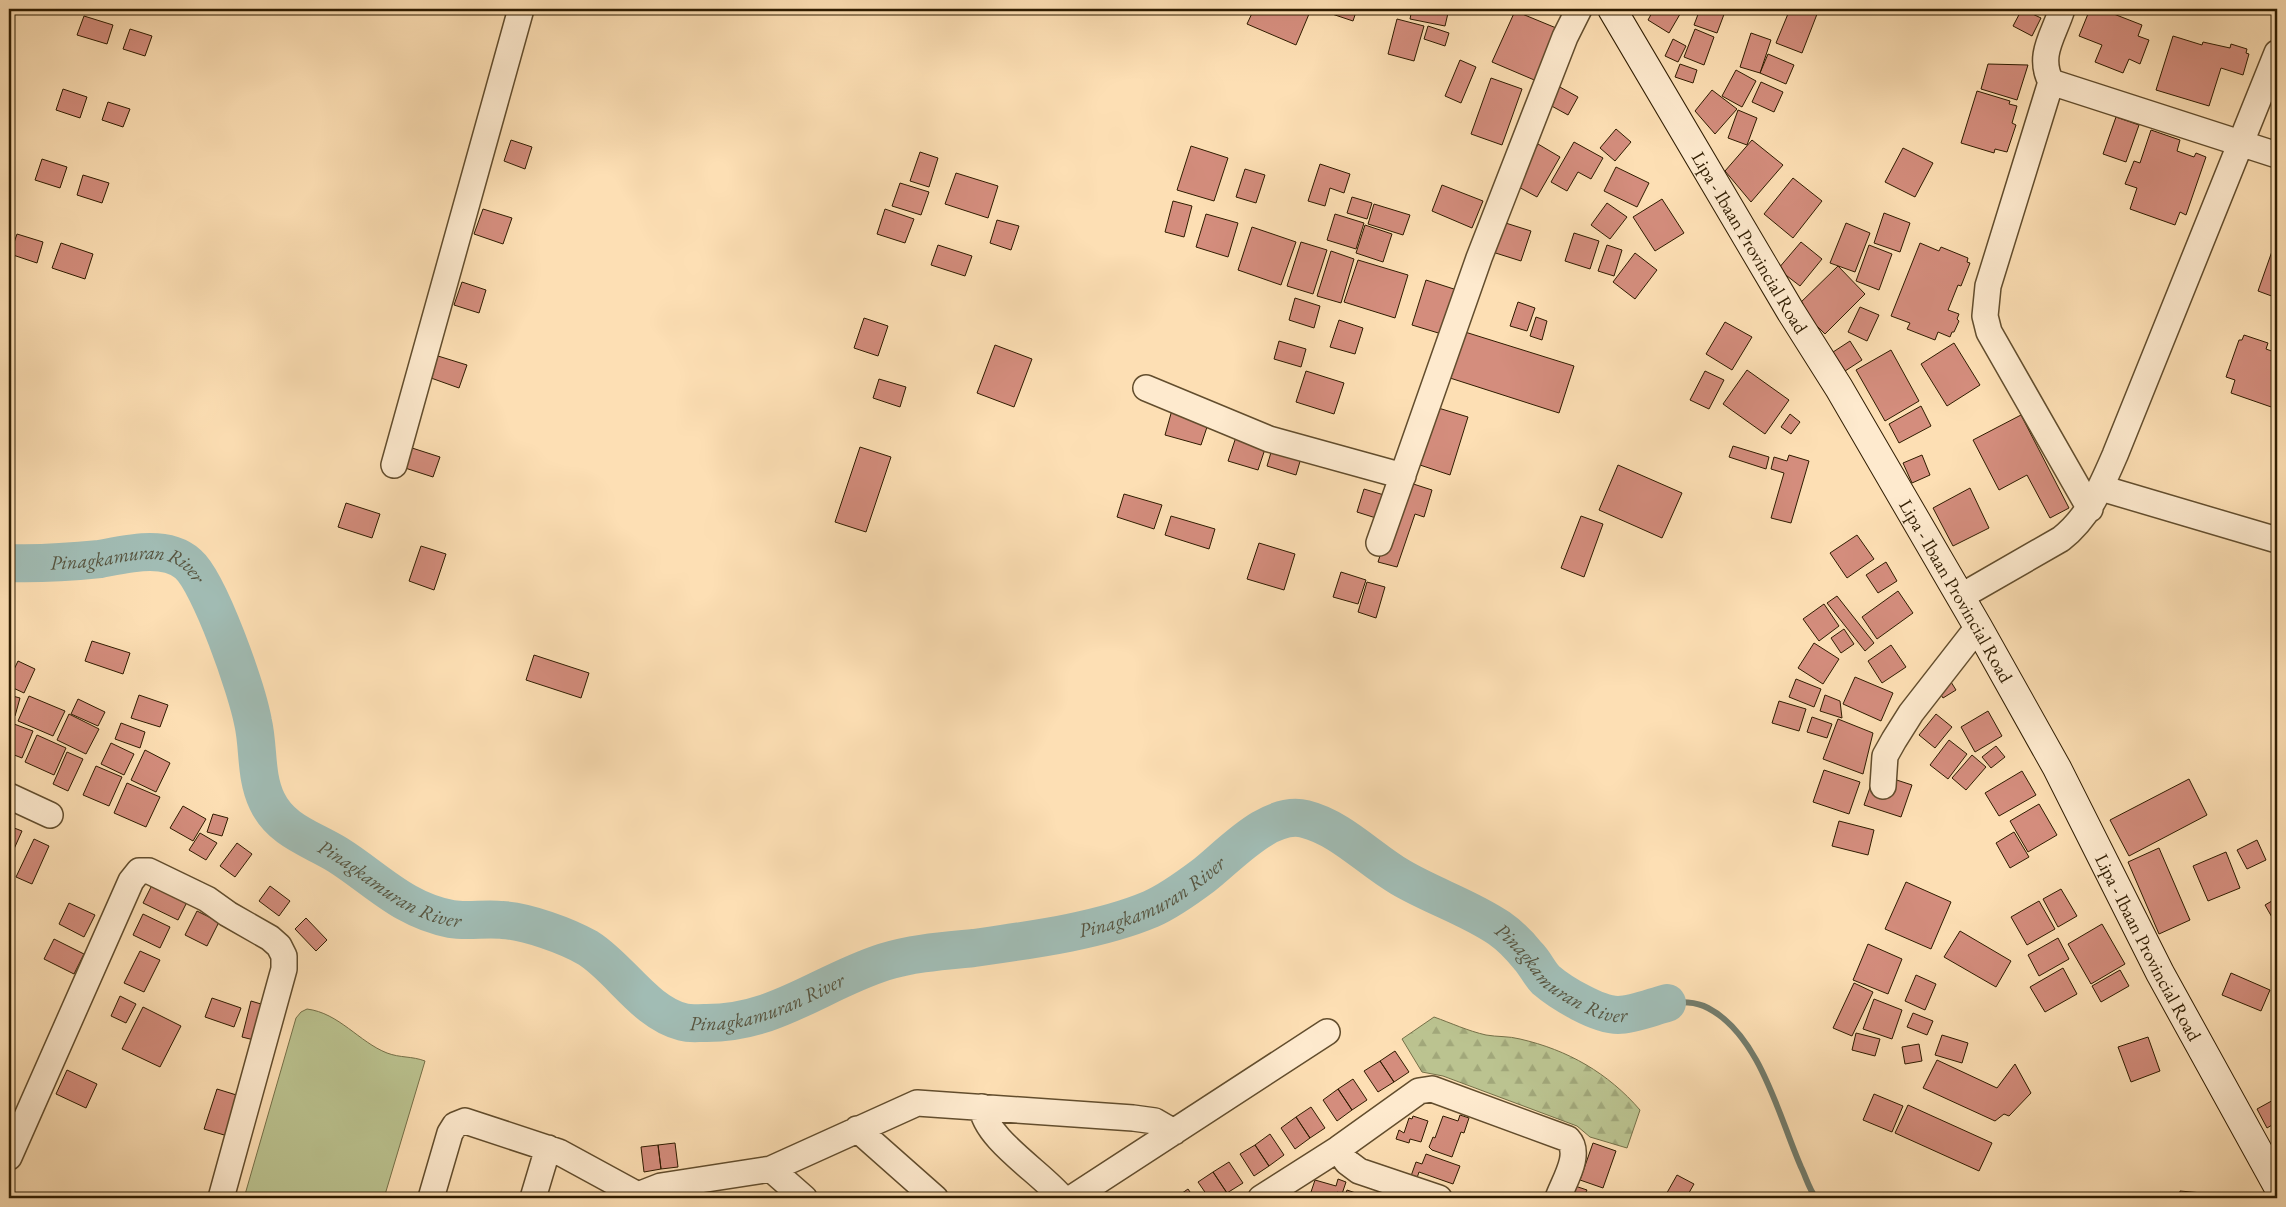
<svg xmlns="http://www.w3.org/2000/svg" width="2286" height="1207" font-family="'EB Garamond',serif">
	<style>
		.green { fill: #bbc390; stroke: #757048 }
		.forest { fill: url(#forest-firs); stroke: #757048 }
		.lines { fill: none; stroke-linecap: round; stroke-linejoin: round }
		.stream { stroke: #737c6c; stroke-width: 6 }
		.river { stroke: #a1bcb4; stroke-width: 38 }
		.building { fill: #d48d7d; stroke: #2f1c00 }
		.minor-casing { stroke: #624d2d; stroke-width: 28 }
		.secondary-casing { stroke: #2f1c00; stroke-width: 30 }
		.minor { stroke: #feeace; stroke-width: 25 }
		.secondary { stroke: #feeace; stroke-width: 28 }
		.labels { text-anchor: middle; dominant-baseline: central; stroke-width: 4; stroke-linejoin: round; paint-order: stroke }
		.street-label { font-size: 19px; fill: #2f1c00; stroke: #feeace }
		.water-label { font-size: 20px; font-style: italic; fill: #57543f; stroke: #feeace }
	</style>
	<defs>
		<pattern id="forest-firs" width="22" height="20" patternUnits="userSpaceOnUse" patternTransform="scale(1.25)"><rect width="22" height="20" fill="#bbc390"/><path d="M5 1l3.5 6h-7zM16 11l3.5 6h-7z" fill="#a1a77a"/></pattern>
	</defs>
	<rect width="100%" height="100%" fill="#fddfb4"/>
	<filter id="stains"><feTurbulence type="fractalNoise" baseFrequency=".004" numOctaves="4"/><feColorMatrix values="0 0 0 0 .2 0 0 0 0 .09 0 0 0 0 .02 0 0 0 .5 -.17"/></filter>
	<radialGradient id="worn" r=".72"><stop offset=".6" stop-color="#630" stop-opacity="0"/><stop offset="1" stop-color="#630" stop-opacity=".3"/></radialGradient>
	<path class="green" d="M307,1009c32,4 52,33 80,44 13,5 25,3 38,8l-41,137h-140l52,-180 5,-6z"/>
	<path class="forest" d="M1434,1017c17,6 34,14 52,18 11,2 23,1 34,4 48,11 88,34 120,71l-13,38 -37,-11 -13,-11 -134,-50 -21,-4 -20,-33z"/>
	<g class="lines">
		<path class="stream" d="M1667,1003c14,-1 28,-2 41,5 52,27 71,109 93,159 5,10 8,22 15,31"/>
		<path class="river" id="s1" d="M9,563c29,1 61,-1 91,-4 16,-3 34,-7 50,-7 13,0 28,3 38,12 22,19 59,126 65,158 6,26 2,54 14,79 14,30 45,38 71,54 38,24 65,55 113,64 17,3 34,-1 51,1 24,1 65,16 86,28 32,20 57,65 95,74 7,2 14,1 21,1 71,1 115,-40 180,-61 29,-9 59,-11 90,-14 56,-8 125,-17 177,-39 18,-8 36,-21 52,-33 26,-20 66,-66 102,-57 36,9 64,40 95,58 32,19 68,30 99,51 10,7 21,18 29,28 7,7 11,17 18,24 15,13 52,35 72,35 15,0 34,-8 49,-12"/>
	</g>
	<path class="building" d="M1254,9h43l12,5 -13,31 -49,-21z
		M1327,9h30l-4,12 -27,-9z
		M1412,9h37l-4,17 -35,-7z
		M1654,9h29l-14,24 -21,-13z
		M1700,9h26l-9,24 -23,-8z
		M1790,9h29l-17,44 -26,-10z
		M2022,9l19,9 -9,18 -19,-10z
		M2090,9h11l41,16 -4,11 11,4 -9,24 -11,-5 -6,14 -28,-11 7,-17 -23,-9z
		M1515,11l46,19 -22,52 -47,-20z
		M84,16l29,9 -6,19 -30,-9z
		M1397,19l27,7 -10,35 -26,-7z
		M1428,26l21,7 -4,13 -21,-7z
		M130,29l22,7 -7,20 -22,-7z
		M1695,29l19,8 -10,28 -20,-8z
		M1751,33l20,7 -11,33 -20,-6z
		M2173,36l29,9 1,-3 27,6 1,-4 16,5 -1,4 3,1 -6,21 -22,-7 -12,38 -53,-16z
		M1673,39l13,7 -8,16 -13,-6z
		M1768,54l26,11 -8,19 -26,-11z
		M1460,60l16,7 -15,36 -16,-7z
		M1680,64l17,6 -4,13 -18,-6z
		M1988,64l40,1 -11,35 -36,-11z
		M1736,70l20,11 -14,26 -20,-11z
		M1491,78l31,11 -20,56 -31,-11z
		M1761,82l22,10 -9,20 -22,-10z
		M1558,86l20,11 -10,18 -20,-11z
		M63,89l24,8 -7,21 -24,-8z
		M1712,90l25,19 -22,25 -20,-23z
		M1977,91l33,10 -1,3 8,2 -5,17 4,2 -9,27 -12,-3 -1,4 -33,-10z
		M108,102l22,7 -7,18 -21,-7z
		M1738,110l19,8 -10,27 -19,-7z
		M2116,117l23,8 -13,37 -23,-8z
		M1616,129l15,13 -16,19 -15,-13z
		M2151,130l29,10 -3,11 17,6 2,-4 10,4 -20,58 -6,-3 -5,13 -45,-16 7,-21 -12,-4 9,-23 6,2z
		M511,140l21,7 -7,22 -21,-8z
		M1752,140l31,25 -32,37 -26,-31z
		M1574,142l29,16 -12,21 -13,-7 -11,19 -16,-9z
		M1538,144l22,13 -23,40 -22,-12z
		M1191,146l37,12 -14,43 -37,-11z
		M1903,148l30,15 -18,34 -30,-15z
		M920,152l18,6 -9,29 -19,-6z
		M42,159l25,8 -7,21 -25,-8z
		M1320,164l30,10 -6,19 -14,-5 -5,18 -17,-5z
		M1616,167l33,16 -12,24 -33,-16z
		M1245,169l20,6 -9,28 -20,-6z
		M956,173l42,13 -10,32 -43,-14z
		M83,175l26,8 -7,20 -25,-8z
		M1793,178l29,23 -29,37 -29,-24z
		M900,183l29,9 -8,23 -29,-9z
		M1442,185l41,16 -11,27 -40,-17z
		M1352,197l20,6 -5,16 -20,-6z
		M1662,199l22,34 -29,18 -22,-34z
		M1173,201l19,5 -8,31 -19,-5z
		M1607,203l20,14 -17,22 -19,-14z
		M1374,204l36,11 -7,20 -35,-11z
		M483,209l29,9 -9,26 -29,-10z
		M885,209l29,10 -9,24 -28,-9z
		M1884,213l26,10 -10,29 -26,-9z
		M1206,214l32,9 -10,34 -32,-10z
		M1335,214l29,9 -8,26 -29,-9z
		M997,220l22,6 -8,24 -21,-7z
		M1496,220l35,11 -10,30 -35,-11z
		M1846,223l24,10 -15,39 -25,-9z
		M1365,225l27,9 -9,28 -27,-9z
		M1252,227l44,15 -15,43 -43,-15z
		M1574,233l25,8 -9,28 -25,-8z
		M17,234l26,8 -6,21 -27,-9z
		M2276,240l1,1v57l-19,-7z
		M1301,242l26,8 -14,44 -26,-8z
		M1801,242l21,17 -22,27 -22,-17z
		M61,243l32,11 -8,25 -33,-11z
		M1920,243l19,8 2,-4 27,11 -1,4 3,1 -9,23 -3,-1 -10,25 11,4 -2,5 2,2 -5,11h-2l-2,5 -12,-5 -3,8 -28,-11 3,-6 -19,-7z
		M938,245l34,11 -7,20 -34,-11z
		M1607,245l15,5 -8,26 -16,-5z
		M1869,245l23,9 -13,36 -23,-9z
		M1331,251l23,8 -13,44 -24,-7z
		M1635,253l22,17 -22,29 -22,-17z
		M1358,260l50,15 -13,43 -51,-16z
		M1838,266l27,28 -40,40 -28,-28z
		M1426,280l34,11 -15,44 -33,-10z
		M462,282l24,8 -7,23 -25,-8z
		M1295,298l25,8 -6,22 -25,-8z
		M1518,302l17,6 -8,23 -17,-5z
		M1860,307l19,8 -12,26 -19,-9z
		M1536,317l11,4 -5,19 -12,-4z
		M864,318l24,8 -10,30 -24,-8z
		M1339,320l24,8 -8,26 -25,-7z
		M1725,322l27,15 -20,33 -26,-16z
		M1465,332l109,34 -15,47 -109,-35z
		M2244,335l24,8 -2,6 11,4v56l-46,-16 4,-13 -9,-3 13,-37h3z
		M1279,341l27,8 -5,18 -27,-8z
		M1850,341l12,19 -20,13 -12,-19z
		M1954,343l26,42 -33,21 -26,-42z
		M995,345l37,14 -18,48 -37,-14z
		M1891,350l28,51 -34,20 -29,-51z
		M438,356l29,9 -8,23 -28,-10z
		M1747,370l42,30 -24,34 -42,-30z
		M1306,371l38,12 -10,31 -38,-12z
		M1705,371l19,9 -15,29 -19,-9z
		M879,379l27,8 -6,20 -27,-9z
		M1921,406l10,20 -32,17 -10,-19z
		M1435,407l33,10 -18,58 -33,-11z
		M1172,410l37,11 -8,24 -36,-10z
		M1790,414l10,8 -9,12 -10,-7z
		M2021,415l48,93 -19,10 -23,-43 -28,15 -26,-50z
		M1236,437l30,9 -8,24 -30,-9z
		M1733,446l36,11 -3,12 -37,-12z
		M409,447l31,10 -7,20 -31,-10z
		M860,447l31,10 -25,75 -31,-10z
		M1272,449l29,9 -5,17 -29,-9z
		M1789,455l20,6 -18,62 -20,-5 13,-45 -13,-4 3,-12 13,4z
		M1922,455l8,20 -18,8 -9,-20z
		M1618,465l64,28 -20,45 -63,-28z
		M1404,481l28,9 -8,27 -9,-3 -18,53 -19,-5z
		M1970,488l19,40 -36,18 -20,-38z
		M1364,489l20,6 -8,23 -19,-6z
		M1124,494l38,11 -8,24 -37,-12z
		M346,503l34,11 -8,24 -34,-11z
		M1171,516l44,13 -6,20 -44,-14z
		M1581,516l22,8 -19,53 -23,-9z
		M1857,535l17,24 -27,19 -17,-25z
		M1259,543l36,11 -11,36 -37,-11z
		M421,546l25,8 -12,36 -25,-9z
		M1886,562l11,19 -19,12 -12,-18z
		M1341,572l25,8 -8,24 -25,-7z
		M1367,582l18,5 -9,31 -18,-6z
		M1898,591l15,22 -36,26 -15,-22z
		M1837,596l37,47 -9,8 -38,-48z
		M1824,604l15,22 -20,15 -16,-22z
		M1844,629l10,15 -13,9 -10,-15z
		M92,641l38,12 -7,21 -38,-13z
		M1814,643l25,16 -16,25 -25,-16z
		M1891,645l15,22 -24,16 -14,-22z
		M534,655l55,18 -8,25 -55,-18z
		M18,661l17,8 -11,24 -15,-7v-6z
		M1946,674l10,16 -13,8 -10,-16z
		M1855,677l38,16 -12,28 -38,-17z
		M1796,679l25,10 -7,18 -25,-10z
		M9,695l11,3 -5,18 -6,-2z
		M139,695l29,10 -8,22 -29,-9z
		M1825,695l15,6 2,17 -22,-7z
		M29,696l36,15 -12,25 -35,-15z
		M78,699l27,13 -7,14 -27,-12z
		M1779,701l27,8 -7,22 -27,-8z
		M1988,711l14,25 -27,16 -14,-25z
		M69,714l30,15 -13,25 -29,-14z
		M1936,714l16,13 -17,21 -16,-13z
		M1812,717l20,7 -5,14 -20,-6z
		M1838,719l35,14 -10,41 -40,-15z
		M121,723l24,9 -5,16 -25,-9z
		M14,724l19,7 -11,27 -13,-5v-17z
		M37,735l29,13 -12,27 -29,-13z
		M1949,740l18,14 -19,25 -18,-14z
		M111,743l23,11 -10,21 -23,-11z
		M1996,746l9,11 -14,11 -9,-11z
		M145,750l25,13 -14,29 -25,-12z
		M67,752l16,7 -15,32 -15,-7z
		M1972,755l14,12 -20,23 -14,-12z
		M96,766l26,11 -13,29 -26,-11z
		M1824,770l36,12 -11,32 -36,-12z
		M2022,771l14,24 -37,21 -14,-23z
		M1875,773l37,12 -11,32 -37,-12z
		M2189,779l18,36 -78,41 -19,-36z
		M127,783l33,14 -14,30 -32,-14z
		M2039,804l18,31 -29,17 -18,-31z
		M183,806l23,13 -13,22 -23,-13z
		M213,814l15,4 -6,18 -15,-4z
		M1839,821l35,9 -6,25 -36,-9z
		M9,826l13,5 -12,27h-1z
		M2014,832l15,25 -19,11 -14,-25z
		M200,833l17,10 -11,17 -17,-10z
		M34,839l15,7 -17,38 -16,-7z
		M2257,840l9,20 -19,9 -10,-19z
		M237,843l15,11 -17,23 -15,-11z
		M2159,848l31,72 -31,14 -31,-72z
		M2226,852l14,36 -32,13 -15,-35z
		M154,881l35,17 -11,22 -35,-17z
		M1906,882l45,20 -20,47 -46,-20z
		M270,886l20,15 -11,15 -20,-15z
		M2061,889l16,27 -19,11 -15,-28z
		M2277,898v28l-12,-21z
		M2039,901l16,28 -28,16 -16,-28z
		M69,903l26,12 -11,22 -25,-13z
		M197,911l22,11 -12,24 -22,-11z
		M143,914l27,13 -10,21 -27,-13z
		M306,918l21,22 -11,11 -21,-22z
		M2102,924l23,40 -34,20 -23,-40z
		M1960,931l51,30 -15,26 -52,-30z
		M2058,938l11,21 -30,17 -11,-21z
		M54,939l30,15 -10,20 -30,-15z
		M1868,944l34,15 -14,35 -35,-14z
		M140,951l20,9 -16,32 -20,-9z
		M2063,968l14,26 -32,18 -15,-25z
		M2120,970l9,16 -28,16 -9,-16z
		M2231,973l39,17 -9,21 -39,-16z
		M1916,975l20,9 -11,26 -20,-9z
		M1854,983l19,9 -21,44 -19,-8z
		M120,996l16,8 -10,19 -15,-7z
		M212,998l29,10 -7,19 -29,-10z
		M1874,999l28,11 -10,29 -29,-10z
		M251,1001l20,6 -9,35 -20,-5z
		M143,1007l38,19 -21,41 -38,-18z
		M1913,1013l20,8 -6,14 -20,-8z
		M1856,1033l24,6 -5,17 -23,-6z
		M1942,1035l26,8 -6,20 -27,-8z
		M2148,1037l12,34 -29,11 -13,-35z
		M1919,1044l3,17 -17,3 -3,-17z
		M1395,1051l14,21 -15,10 -14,-21z
		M1937,1060l60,28 18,-24 16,29 -22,23 -5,-2 -9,7 -72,-33z
		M1380,1061l14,21 -16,10 -14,-21z
		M67,1070l30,14 -11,24 -30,-14z
		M1353,1079l14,21 -15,10 -14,-21z
		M217,1089l26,8 -12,40 -27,-8z
		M1338,1089l14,21 -15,11 -14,-21z
		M1874,1094l29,12 -11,26 -29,-12z
		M2277,1098v24l-10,6 -10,-19z
		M1908,1105l84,38 -13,28 -84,-38z
		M1311,1107l14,21 -15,10 -14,-21z
		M1460,1115l9,3 -5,15 -3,-1 -9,25 -20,-7 -3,-3 4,-10 2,1 8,-22 15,5z
		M1413,1116l15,5 -7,21 -11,-3 -1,4 -13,-4 3,-9 5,3 5,-15 3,1z
		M1296,1117l14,21 -15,11 -14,-21z
		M1270,1134l14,21 -15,11 -14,-21z
		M675,1143l3,24 -17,2 -3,-24z
		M1593,1143l23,8 -13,37 -23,-8z
		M658,1145l3,24 -17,3 -3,-25z
		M1255,1145l14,21 -15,10 -14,-22z
		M1426,1154l34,12 -7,18 -34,-12 -2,6 -6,-2 5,-14 6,2z
		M1229,1162l14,21 -16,10 -14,-21z
		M1213,1172l14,21 -7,5h-11l-11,-16z
		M1677,1175l17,9 -8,14h-22z
		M1338,1179l8,3 -4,12 -5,-2 -2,6h-26l6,-18 21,6z
		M1575,1186l12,4 -2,4 14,4h-25l2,-4 -4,-1z
		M1188,1189l6,9h-19z
		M1347,1190l23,8h-26z
		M2180,1191l34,3v4h-35z"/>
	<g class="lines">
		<g class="minor-casing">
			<path id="minor" d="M2062,9c-8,26 -25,46 -11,73l-63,204 -3,30 4,16 101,177
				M2051,82l226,73
				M1146,388l123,51 134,37
				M394,465l127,-456
				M2101,488l176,52
				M1379,543l100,-285 86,-221 14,-28
				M1960,597l101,-58c28,-22 40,-52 54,-84l162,-402
				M1883,786l2,-30 9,-16 17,-27 67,-86
				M9,796l41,19
				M982,1107c2,31 61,67 80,91
				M857,1129l78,69
				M1338,1149l9,13 12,9 80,27
				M9,1157l122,-276 8,-10h10l58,28 21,15 42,24 9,8 5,10v13l-63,229
				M771,1169l33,29
				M431,1198l19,-65 5,-8 10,-4 94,31 79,43 23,-9 110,-17 146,-66 216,15 22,3 19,11
				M533,1198l15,-50
				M1072,1198l255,-166
				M1261,1198l77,-49 81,-58 13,-2 136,50c14,15 -4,42 -10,59"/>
		</g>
		<g class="secondary-casing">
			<g id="secondary">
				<path id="s2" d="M1612,9l179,303 48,76 139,239 79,141 103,205 117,212"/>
			</g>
		</g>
		<use href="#minor" class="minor"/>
		<use href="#secondary" class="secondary"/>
	</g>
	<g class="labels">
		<g class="street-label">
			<text stroke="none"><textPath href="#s2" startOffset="271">Lipa - Ibaan Provincial Road</textPath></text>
			<text stroke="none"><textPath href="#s2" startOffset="676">Lipa - Ibaan Provincial Road</textPath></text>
			<text stroke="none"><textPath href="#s2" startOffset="1081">Lipa - Ibaan Provincial Road</textPath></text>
		</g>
		<g class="water-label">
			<text stroke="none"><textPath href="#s1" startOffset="122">Pinagkamuran River</textPath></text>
			<text stroke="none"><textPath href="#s1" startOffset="586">Pinagkamuran River</textPath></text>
			<text stroke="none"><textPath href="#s1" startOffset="1412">Pinagkamuran River</textPath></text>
			<text stroke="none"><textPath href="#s1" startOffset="1892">Pinagkamuran River</textPath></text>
			<text stroke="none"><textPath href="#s1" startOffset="1008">Pinagkamuran River</textPath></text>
		</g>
	</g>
	<rect width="2286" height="1207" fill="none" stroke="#fddfb4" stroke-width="30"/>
	<rect x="10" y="10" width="2266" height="1187" fill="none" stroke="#2f1c00" stroke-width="2.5"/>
	<rect x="15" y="15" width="2256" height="1177" fill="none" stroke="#2f1c00"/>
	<rect width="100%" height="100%" filter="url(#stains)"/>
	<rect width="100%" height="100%" fill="url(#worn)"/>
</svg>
